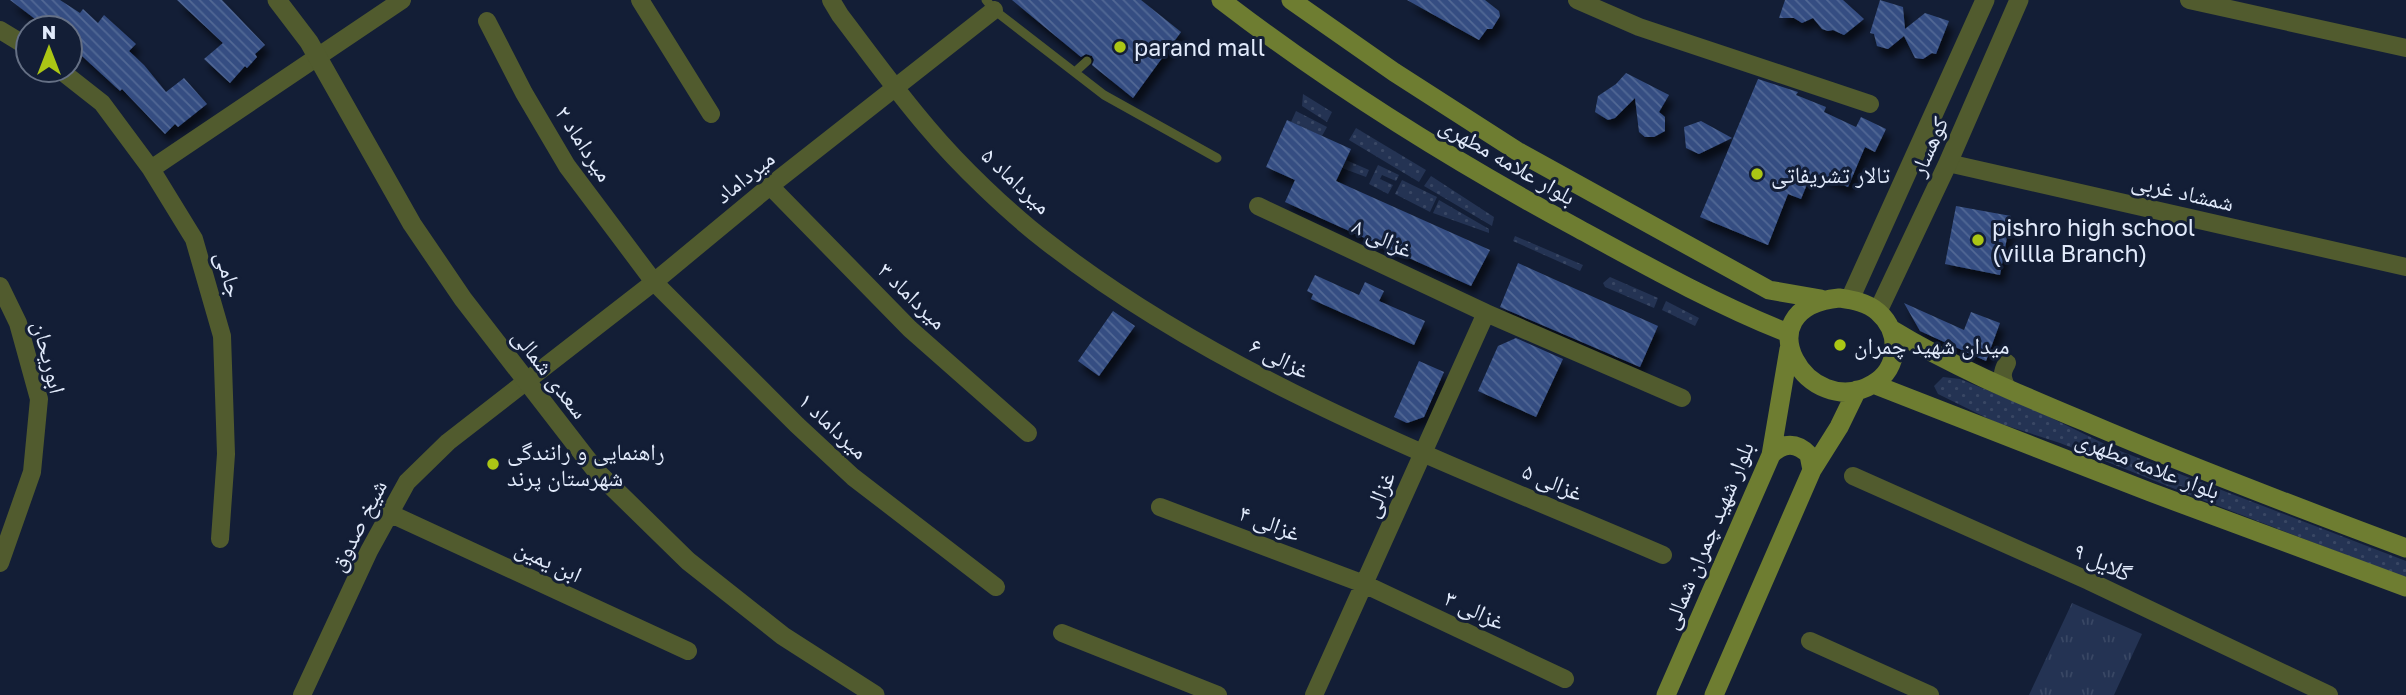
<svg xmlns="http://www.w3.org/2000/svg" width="2406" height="695" font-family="'Golos Text','Noto Naskh Arabic',sans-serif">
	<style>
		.grass { fill: url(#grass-dots) }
		.park { fill: url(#park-tufts) }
		.building { fill: url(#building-back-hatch); filter: url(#shadow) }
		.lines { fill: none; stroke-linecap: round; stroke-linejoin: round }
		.service { stroke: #515b2e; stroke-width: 9 }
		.minor { stroke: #515b2e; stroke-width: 18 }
		.tertiary { stroke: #515b2e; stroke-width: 19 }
		.secondary { stroke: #6e7d31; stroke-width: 19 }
		.poi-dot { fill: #abc615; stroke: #131e36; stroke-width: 2.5 }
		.labels { text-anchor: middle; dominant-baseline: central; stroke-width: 6; stroke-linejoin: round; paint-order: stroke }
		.poi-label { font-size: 23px; fill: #e1eafb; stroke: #131e36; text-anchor: start }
		.street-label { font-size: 23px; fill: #e1eafb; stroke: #131e36 }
	</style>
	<defs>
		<pattern id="grass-dots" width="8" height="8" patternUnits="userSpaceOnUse" patternTransform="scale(1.75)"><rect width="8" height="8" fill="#243353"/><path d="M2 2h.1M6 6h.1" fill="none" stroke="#394764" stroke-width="1.8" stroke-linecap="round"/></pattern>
		<pattern id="park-tufts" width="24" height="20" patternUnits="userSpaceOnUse" patternTransform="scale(1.75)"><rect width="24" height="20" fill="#243353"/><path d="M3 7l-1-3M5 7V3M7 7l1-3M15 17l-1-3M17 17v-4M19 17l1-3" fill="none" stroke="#394764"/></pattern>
		<pattern id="building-back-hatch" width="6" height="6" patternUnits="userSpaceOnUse" patternTransform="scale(1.75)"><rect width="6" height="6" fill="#354e82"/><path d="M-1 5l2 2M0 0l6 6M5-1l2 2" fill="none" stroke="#526895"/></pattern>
		<filter id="shadow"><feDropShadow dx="4.5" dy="8" stdDeviation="3.5" flood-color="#0009"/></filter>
	</defs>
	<rect width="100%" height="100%" fill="#131e36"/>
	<path class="grass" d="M1303,94l29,18 -5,10 -25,-16z
		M1296,111l31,16 -5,9 -31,-14z
		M1356,128l70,42 -7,12 -70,-42z
		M1346,160l23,10 -3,7 -24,-9z
		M1378,165l21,10 -3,6 -14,-6 -2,4 13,6 -5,9 -19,-10z
		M1431,176l63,41 -2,9 -68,-40z
		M1402,180l35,17 -7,15 -35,-18z
		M1439,200l50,29v4l-56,-20z
		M1515,236l68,29 -3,6 -67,-30z
		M1610,277l48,21 -4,10 -49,-21 -2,-4z
		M1666,301l33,17 -4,8 -33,-16z
		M1943,377l17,2 75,31 80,39 291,112v17l-206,-79 -140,-56 -65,-21 -57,-28 -4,-8z"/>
	<path class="park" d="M2072,603l70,31 -28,61h-85z"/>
	<path class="building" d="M10,0h50l20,13 3,-4 15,14 6,-8 32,29 -7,7 15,14 22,27 18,-14 23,26 -29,23 -3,-3 -10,10 -43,-45 -2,2 -50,-46v-17h-23z
		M177,0h45l43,45 -10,9 2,3 -10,11 -2,-2 -15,17 -26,-24 19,-16z
		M1012,0h129l40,32 -48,66 -41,-33 2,-5 -2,-4 -6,-2 -5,3z
		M1407,0h78l14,11 1,5 -8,13h-5l-8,11z
		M1785,0h58l21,19 -20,16 -11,-5 -5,1 -6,-2 -9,-11 -11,5 -8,-5h-15z
		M1880,0l23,7 2,22 20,-16 24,8 -13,33 -4,-1 -9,6 -8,-1 -11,-22 -16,13 -11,-3 -3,-12 -4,-1z
		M1626,73l43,22 -10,17 6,5v14l-11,6h-9l-6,-5 -4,-34 -20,20 -7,2 -13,-8 3,-16 18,-12z
		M1758,79l40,13 -2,3 30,12 -2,5 32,15 5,-10 25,12 -11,23 -10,-5 -17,40 -36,-15 -11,27 -13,-5 -20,51 -68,-28z
		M1287,120l64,29 -15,32 154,69 -19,36 -186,-84 10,-22 -29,-13z
		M1701,121l31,17 -33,16 -13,-6 -2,-21z
		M1956,206l55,10 -11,59 -55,-11z
		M1518,263l140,63 -18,41 -140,-60z
		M1315,275l44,20 6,-13 19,9 -5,10 46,20 -11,24 -103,-46 2,-5 -6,-3z
		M1904,303l60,27 7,-18 29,11 -14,38 -66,-30z
		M1113,311l22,15 -36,50 -21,-15z
		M1516,338l47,21 -27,58 -58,-26 20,-45z
		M1419,361l25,11 -20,45 -17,6 -13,-6z"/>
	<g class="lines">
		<path class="service" d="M986,0l8,10 110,85 113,63
			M1075,72l12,-11"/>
		<path class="minor" d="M640,0l71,114
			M831,0l9,15c29,38 57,77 88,113 31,37 80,84 119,114 181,141 407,223 616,313
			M1577,0l62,27 231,77
			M2189,0l217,48
			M487,21l37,72 43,73 87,116 143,143 56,52 143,110
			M0,30l28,17
			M60,70l42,33 49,66 43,70 28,97 4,118 -6,85
			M1948,163l458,104
			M151,169l251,-169
			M770,186l140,143 118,104
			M1258,206l228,107 196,85
			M0,286l18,37 21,76 -7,73 -32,91
			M2007,388c-5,-10 -6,-15 0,-25
			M1853,476l236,105 240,114
			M1160,507l204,77 201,95
			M389,513l299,138
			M1062,633l156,62
			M1810,641l120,54
			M302,695l67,-144 38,-69 41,-40 206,-160 116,-96 224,-176
			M1314,695l172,-382"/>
		<path class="tertiary" d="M277,0l32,42 103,182 51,75 134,173 91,89 95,75 92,59
			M1850,299l135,-299
			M1878,311l70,-148 71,-163"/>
		<path class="secondary" d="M1221,0c113,87 232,161 358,229 68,37 136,75 209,104
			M1291,0l103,72 123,79 252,139 52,9
			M1839,298c13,2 28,4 39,14 23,20 22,56 -5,72 -65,39 -133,-76 -34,-86z
			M1891,329c62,38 130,66 197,94 105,45 211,85 318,125
			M1873,384l277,108 256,95
			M1771,455c12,-13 26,-13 38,0l3,15
			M1666,695l105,-240 18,-106
			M1714,695l98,-225 27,-43 18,-37"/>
	</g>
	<g class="poi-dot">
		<circle cx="1120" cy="47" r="7"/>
		<circle cx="1757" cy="174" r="7"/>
		<circle cx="1978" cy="240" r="7"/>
		<circle cx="1840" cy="345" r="7"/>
		<circle cx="493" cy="464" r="7"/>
	</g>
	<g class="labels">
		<g class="poi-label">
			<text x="1134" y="47">parand mall</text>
			<text x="1771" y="174">تالار تشریفاتی</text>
			<text x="1992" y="227">pishro high school<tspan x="1992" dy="26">(villla Branch)</tspan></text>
			<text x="1854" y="345">میدان شهید چمران</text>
			<text x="507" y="451">راهنمایی و رانندگی<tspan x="507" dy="26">شهرستان پرند</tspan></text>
		</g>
		<g class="street-label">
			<text transform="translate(585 143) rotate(57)">میرداماد ۲</text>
			<text transform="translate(1928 146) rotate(-66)">کوهسار</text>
			<text transform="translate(1508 160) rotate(30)">بلوار علامه مطهری</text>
			<text transform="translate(744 176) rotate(-39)">میرداماد</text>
			<text transform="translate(1017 180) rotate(43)">میرداماد ۵</text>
			<text transform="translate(2183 191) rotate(13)">شمشاد غربی</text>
			<text transform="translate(1383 237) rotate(25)">غزالی ۸</text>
			<text transform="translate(230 274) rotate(74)">جامی</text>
			<text transform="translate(913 295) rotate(44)">میرداماد ۳</text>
			<text transform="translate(50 357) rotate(76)">ابوریحان</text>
			<text transform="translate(1280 357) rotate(27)">غزالی ۶</text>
			<text transform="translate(551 373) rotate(52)">سعدی شمالی</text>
			<text transform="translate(834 425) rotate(43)">میرداماد ۱</text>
			<text transform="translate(2148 464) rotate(21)">بلوار علامه مطهری</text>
			<text transform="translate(1553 481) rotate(23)">غزالی ۵</text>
			<text transform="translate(1378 494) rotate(-66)">غزالی</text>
			<text transform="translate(1270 522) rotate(21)">غزالی ۴</text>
			<text transform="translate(357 525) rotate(-63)">شیخ صدوق</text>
			<text transform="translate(1707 535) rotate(-67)">بلوار شهید چمران شمالی</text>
			<text transform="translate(549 560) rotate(25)">ابن یمین</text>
			<text transform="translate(2103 561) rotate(25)">گلایل ۹</text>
			<text transform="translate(1475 609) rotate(25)">غزالی ۳</text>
		</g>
	</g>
	<g transform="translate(49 49)"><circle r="33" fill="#131e36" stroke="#657085" stroke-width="2"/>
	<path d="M0-5L12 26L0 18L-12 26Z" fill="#abc615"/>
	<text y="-10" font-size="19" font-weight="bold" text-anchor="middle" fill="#e1eafb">N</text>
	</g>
</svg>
